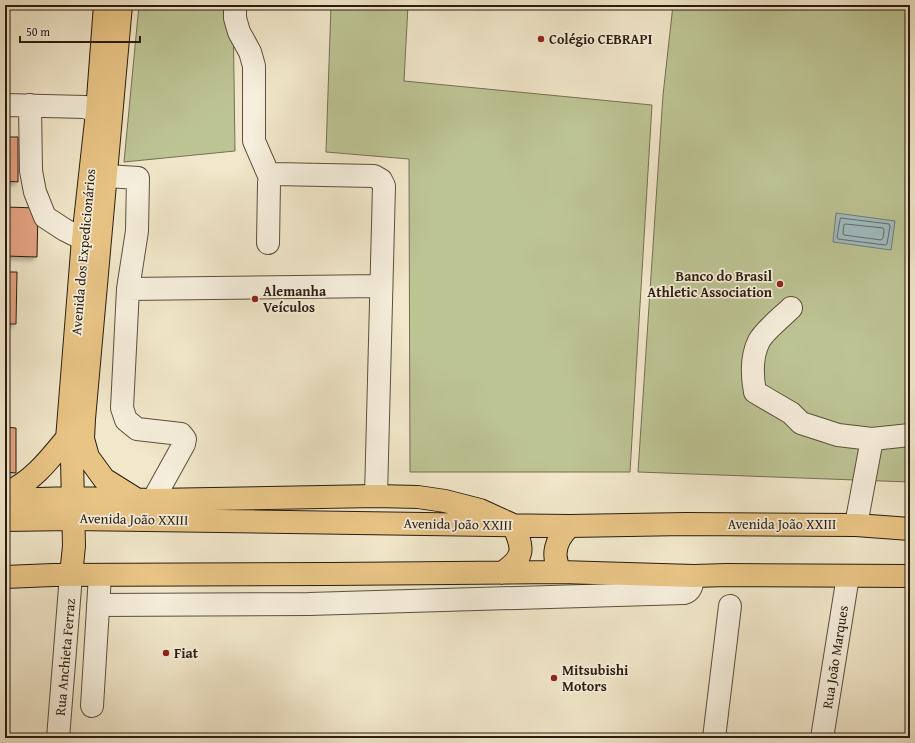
<svg xmlns="http://www.w3.org/2000/svg" width="915" height="743" font-family="'Gentium Book Plus',serif">
	<style>
		.green { fill: #bdc494; stroke: #747051 }
		.water { fill: #a0bdc2; stroke: #717d7a }
		.lines { fill: none; stroke-linecap: round; stroke-linejoin: round }
		.shore { stroke: #656c68; stroke-width: 1 }
		.building { fill: #e4a281; stroke: #2a1c0e; filter: url(#shadow) }
		.minor-casing { stroke: #5c4f3d; stroke-width: 24 }
		.major-casing { stroke: #2a1c0e; stroke-width: 24 }
		.minor { stroke: #f6efdd; stroke-width: 22 }
		.major { stroke: #e8c485; stroke-width: 22 }
		.poi-dot { fill: #8f2418; stroke: #f6efdd; stroke-width: 1.5 }
		.labels { text-anchor: middle; dominant-baseline: central; stroke-width: 3.5; stroke-linejoin: round; paint-order: stroke }
		.poi-label { font-size: 14px; font-weight: bold; fill: #2a1c0e; stroke: #f6efdd; text-anchor: start }
		.street-label { font-size: 14px; fill: #2a1c0e; stroke: #f6efdd }
	</style>
	<defs>
		<filter id="shadow"><feDropShadow dx="-3.5" dy="3.5" stdDeviation="2" flood-color="#0004"/></filter>
	</defs>
	<rect width="100%" height="100%" fill="#f1e7ca"/>
	<filter id="stains"><feTurbulence type="fractalNoise" baseFrequency=".005" numOctaves="4"/><feColorMatrix values="0 0 0 0 .2 0 0 0 0 .09 0 0 0 0 .02 0 0 0 .5 -.17"/></filter>
	<radialGradient id="worn" r=".72"><stop offset=".6" stop-color="#630" stop-opacity="0"/><stop offset="1" stop-color="#630" stop-opacity=".3"/></radialGradient>
	<path class="green" d="M139,5h94l2,146 -111,11z
		M331,5h77l-4,76 248,24 -22,367h-220l-1,-313 -83,-7z
		M673,5h237v477l-272,-10 25,-377z"/>
	<path class="water" d="M836,213l59,8 -4,29 -58,-8z"/>
	<g class="lines">
		<path class="shore" d="M841,218l48,6 1,2 -3,18 -2,1 -47,-6 -1,-2 3,-17z
			M846,224l37,4 1,2 -1,8 -2,2 -37,-5 -1,-2 1,-8z"/>
	</g>
	<path class="building" d="M5,137h13v45l-13,-1z
		M5,207l33,1 -1,49 -32,-1z
		M5,272h12l-1,52h-11z
		M5,427l11,1v45l-11,-1z"/>
	<g class="lines">
		<g class="minor-casing">
			<path id="minor" d="M235,5v13l4,14 11,20 4,14v75l16,37
				M5,105l80,2 12,5
				M30,105l1,66 4,21 10,25 20,13 18,9
				M107,176l31,2 -1,53 -9,58 -6,119 4,12 11,9 44,5 4,5 -1,5 -31,56
				M268,243l1,-60 1,-5 4,-4 100,2 7,4 3,6 -8,310
				M128,289l253,-3
				M791,308c-8,8 -27,23 -32,33 -8,16 -7,35 -4,51l36,21 10,10 37,12 34,4 38,-4
				M856,525l16,-86
				M98,605l211,-1 375,-11c8,-2 8,-10 10,-17
				M92,706l8,-131
				M58,738l13,-163
				M714,738l16,-132
				M822,738l26,-162"/>
		</g>
		<g class="major-casing">
			<path id="major" d="M121,5l-37,414 -1,20 5,18 16,22 32,20
				M5,494c27,-12 44,-34 62,-56
				M5,500l68,-2 80,2 223,-4 42,1 27,4 35,9 33,15c11,24 12,32 -11,48
				M5,520l68,-1 497,7 116,-2 170,1 54,4
				M561,572c-11,-17 -5,-33 9,-46
				M71,575l3,-29 -2,-86 -5,-22 1,-11 15,-188 14,-127 8,-107
				M5,577l48,-2 277,-1 231,-2 133,4 33,-1 183,1"/>
		</g>
		<use href="#minor" class="minor"/>
		<use href="#major" class="major"/>
	</g>
	<g class="poi-dot">
		<circle cx="541" cy="39" r="4"/>
		<circle cx="780" cy="284" r="4"/>
		<circle cx="255" cy="299" r="4"/>
		<circle cx="166" cy="653" r="4"/>
		<circle cx="554" cy="678" r="4"/>
	</g>
	<g class="labels">
		<g class="poi-label">
			<text x="549" y="39">Colégio CEBRAPI</text>
			<text x="772" y="276" text-anchor="end">Banco do Brasil<tspan x="772" dy="16">Athletic Association</tspan></text>
			<text x="263" y="291">Alemanha<tspan x="263" dy="16">Veículos</tspan></text>
			<text x="174" y="653">Fiat</text>
			<text x="562" y="670">Mitsubishi<tspan x="562" dy="16">Motors</tspan></text>
		</g>
		<g class="street-label">
			<text transform="translate(83 252) rotate(-85)">Avenida dos Expedicionários</text>
			<text transform="translate(134 519) rotate(1)">Avenida João XXIII</text>
			<text transform="translate(458 524) rotate(1)">Avenida João XXIII</text>
			<text x="782" y="524">Avenida João XXIII</text>
			<text transform="translate(65 657) rotate(-85)">Rua Anchieta Ferraz</text>
			<text transform="translate(835 657) rotate(-81)">Rua João Marques</text>
		</g>
	</g>
	<rect width="915" height="743" fill="none" stroke="#f1e7ca" stroke-width="20"/>
	<rect x="6" y="6" width="903" height="731" fill="none" stroke="#2a1c0e" stroke-width="2"/>
	<rect x="10" y="10" width="895" height="723" fill="none" stroke="#2a1c0e"/>
	<path d="M20 36v6h120v-6" fill="none" stroke="#2a1c0e" stroke-width="2"/>
	<text x="26" y="36" font-size="12" fill="#2a1c0e" stroke="#f6efdd" stroke-width="3" paint-order="stroke">50 m</text>
	<rect width="100%" height="100%" filter="url(#stains)"/>
	<rect width="100%" height="100%" fill="url(#worn)"/>
</svg>
